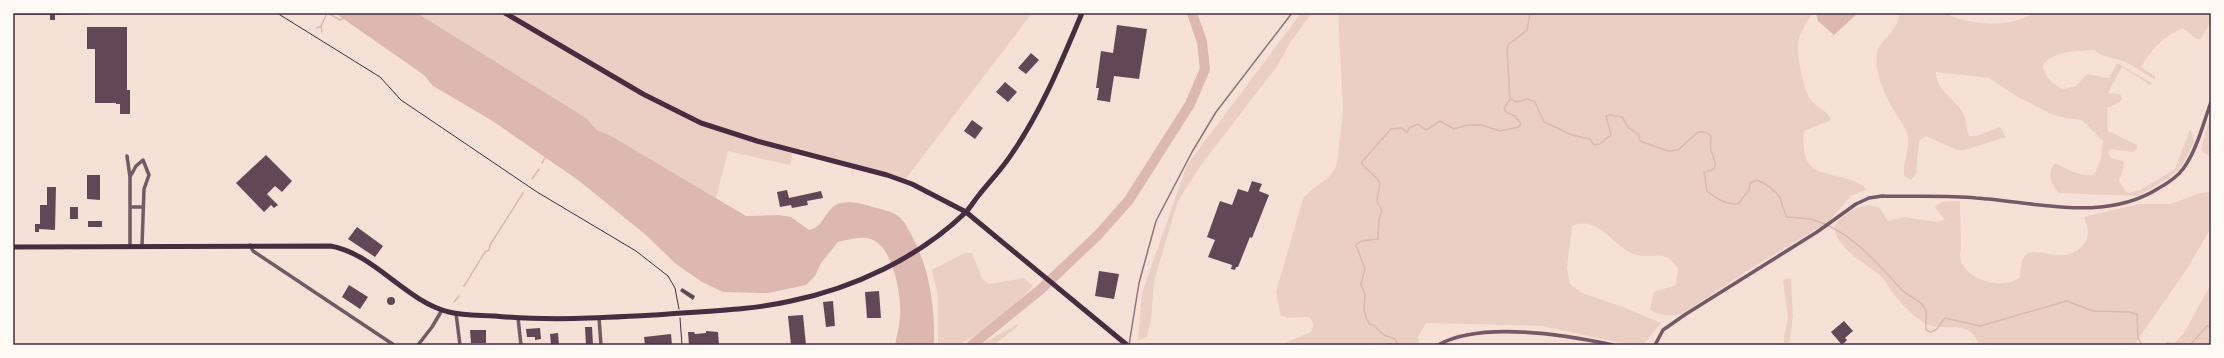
<svg xmlns="http://www.w3.org/2000/svg" width="2224" height="358" font-family="'Titillium Web',sans-serif">
	<style>
		.green { fill: #ebcfc5 }
		.water { fill: #dcb8b0 }
		.lines { fill: none; stroke-linecap: round; stroke-linejoin: round }
		.stream { stroke: #dcb8b0; stroke-width: 1.5 }
		.river { stroke: #dcb8b0; stroke-width: 10 }
		.building { fill: #644757 }
		.path { stroke: #4a2c40; stroke-width: 1 }
		.minor { stroke: #755966; stroke-width: 3.5 }
		.secondary { stroke: #4a2c40; stroke-width: 5 }
		.rail { stroke: #8f747c; stroke-width: 1.5 }
		.neatline { fill: none; stroke: #4a2c40; stroke-width: 1.5 }
	</style>
	<rect width="100%" height="100%" fill="#f7e1d7"/>
	<path class="green" d="M417,13h615l-128,168 -111,-29 -3,13 -62,-14 -12,47 -103,-61 -16,-7 -11,-12z
		M1301,13h11l-22,30 -12,22 -77,100 -23,36 -24,80 -3,41 -5,16 -8,2 4,-47 45,-128z
		M1338,13h475c-5,7 -11,16 -14,25 -4,12 4,50 11,61 6,9 18,11 21,21l-27,11c-6,58 37,34 63,58l-16,7 -23,26 -78,47 -68,45c-12,2 -22,3 -32,-5l4,-17 22,-7 2,-16c-13,-22 -26,-9 -44,-15 -22,-7 -34,-40 -62,-28l-5,42 3,16 12,9 41,14 38,16 -18,22h-14l-87,-19 -116,-3 -8,14 1,8h-139l31,-13 3,-8 -5,-7 -20,1 -8,-2 -5,-24 27,-93c10,-14 30,-19 34,-36l6,-52z
		M1899,13h53l-1,3c23,9 61,12 82,-3h178v8l-10,18h-5l-13,-11c-22,10 -29,19 -42,39l14,9v4l-29,-18 -25,-7 -7,-5c-14,1 -43,0 -51,16 1,10 11,20 21,23l12,-3 11,-12 22,4 8,-15 35,20 -2,2 -28,-18 -14,26 12,1 2,4 -2,4 -13,6 1,23 29,14v4l-4,3 -22,-3 -3,3 3,6 12,3 1,4 -5,16 6,10 4,2 11,-3 35,-21 15,-40 5,12 -12,23 -14,14 -31,18 -80,-3c-7,-11 -12,-19 -3,-30 13,6 24,14 39,12l7,-16 2,-18 -21,-21 -17,-2 -16,-5 -31,-16 -29,-19 -53,-6c0,17 17,26 26,39 5,7 4,17 7,25h8l23,-9 6,10 -41,13h-8l-31,-14 -7,5 -3,33 -5,6 -7,-5c-1,-14 7,-29 3,-42 -2,-6 -7,-13 -11,-19 -10,-17 -22,-39 -19,-60 2,-15 21,-20 22,-41z
		M2211,113v45l-10,-8z
		M2211,192v36l-24,41 -53,76h-155c-11,-31 -39,-8 -59,-25 -10,-7 -20,-18 -28,-28 -4,-5 -5,-10 -10,-15 -14,-12 -42,-26 -47,-46 -2,-9 7,-13 13,-18 10,-7 19,-9 31,-6l9,14 16,-4 33,5 8,-2 -10,-13 7,-5 18,-1 1,49c-8,25 40,44 59,27 1,-7 0,-18 7,-23 12,-8 37,12 55,-8 9,-9 6,-18 2,-29l55,-13h32l29,-11z
		M964,253h8l10,26 7,5 35,-6 9,8c-14,17 -56,52 -77,59 -5,1 -13,0 -18,0v-49l-6,-26z
		M1787,278l4,1 2,37 -4,29h-5v-9l4,-17 -5,-38z
		M2211,284v61h-39l12,-12z
		M1018,324v2l-24,19h-14z"/>
	<path class="water" d="M335,13h82l169,105 11,12 16,7 133,79 33,-1 12,2 18,13c16,-2 16,-25 33,-27 9,-2 22,1 30,4 9,2 19,4 26,9 7,5 10,13 14,20 18,34 23,71 22,109h-39c2,-9 4,-18 5,-28 2,-20 -7,-77 -34,-79 -9,-1 -19,2 -28,4l-17,21 -6,13 -9,9 -38,8 -45,-1 -21,-10 -26,-18 -30,-29 -68,-55 -87,-60 -58,-34 -9,-11z
		M1816,13h42l-24,22 -16,-14z"/>
	<g class="lines">
		<path class="stream" d="M328,13l12,7 4,-2
			M1530,13l-3,17 -19,15 -1,5 3,49 7,3 11,-3 7,3 9,20 28,13 18,4 4,6 6,-1 11,-9 -5,-19 5,-1 11,2 7,11 10,7 1,6 28,10 10,-1 20,-18h8l5,4c0,4 -1,10 0,14 3,11 11,20 -7,22l3,19c10,8 17,13 31,13l11,-14 1,-7 7,-3c9,4 18,9 23,18 3,7 3,12 7,19 9,1 19,1 27,3 37,11 63,43 88,70 7,7 22,11 24,22 1,6 -1,12 0,18l5,2 6,-3 8,-11 35,8 87,-25 26,10 36,1 8,2 1,24 4,7
			M321,26l1,6
			M317,28l4,-2 6,-13
			M542,163l4,-7
			M532,179l7,-10
			M464,286l21,-34 4,-2 1,-5 33,-52
			M454,302l5,-6
			M1398,345l-3,-6 -11,-4 -11,-10 -4,-1 -5,-13 1,-16 -4,-11 4,-15 -9,-24 5,-4 17,-2 1,-20 3,-8 -5,-10 3,-18c-5,-8 -12,-12 -19,-20l30,-34 11,-1 5,5 2,-5 9,-4 8,6 14,-9 14,8 13,-4h15l18,6 19,-4 2,-3 -6,-8 -9,-4 -2,-4 6,-9
			M2165,345l2,-2 17,2
			M2190,345l17,-19 4,1"/>
		<path class="river" d="M972,345l68,-55 58,-55 31,-35 61,-96 15,-35 -3,-27 -10,-29"/>
	</g>
	<path class="building" d="M13,13h85v1l-43,1v5h-5v-5h-37z
		M1117,25l30,4 -8,50 -25,-3 -4,26 -13,-2 2,-12h-3l5,-37 12,2z
		M87,27h40v63h3v24h-10v-10h-4v-1h-21v-54h-8z
		M1031,53l8,7 -13,14 -8,-6z
		M1005,82l12,10 -9,10 -12,-10z
		M972,120l11,8 -8,11 -11,-8z
		M266,155l26,26 -10,11 -7,-6 -8,8 11,11 -4,3 -3,-3 -7,7 -28,-29z
		M87,175h13v25l-13,-1z
		M1252,181l10,3 -3,7 10,4 -17,43 -2,-1 -12,30h-2l-1,3 -4,-1 1,-4 -24,-8 7,-17 -8,-3 13,-36 12,4 6,-16 10,3z
		M47,187h9l-1,43 -16,-1v3h-4v-8h5v-19h7z
		M787,190l2,8 32,-7 2,7 -16,3 1,4 -16,3 -1,-3 -11,2 -3,-15z
		M70,207h8v12h-8z
		M88,221h14v6h-14z
		M357,227l26,19 -8,11 -27,-18z
		M1099,271l20,3 -5,25 -19,-3z
		M349,285l19,12 -8,12 -18,-12z
		M682,288l13,8 -2,4 -13,-9z
		M879,291l2,27h-14l-2,-26z
		M387 301a4 4 0 1 1 8 0a4 4 0 1 1-8 0Z
		M833,301l2,25 -9,1 -3,-25z
		M803,315l3,30h-15l-3,-29z
		M1844,321l9,10 -8,7 2,2 -5,5 -11,-13z
		M585,327h7l1,18h-7z
		M540,328l1,11 -6,1v-3h-8l-1,-8z
		M470,330h16v13h-15z
		M706,331l12,1 1,13h-30l-1,-13h6l1,2 11,-1z
		M558,333l1,12h-8l-1,-11z
		M671,334l1,11h-27l-1,-8z"/>
	<g class="lines">
		<path class="path" d="M277,13l103,64 21,23 136,92 99,59 32,25 7,12 4,21
			M680,318l2,27"/>
		<path class="minor" d="M127,156l3,21v69
			M130,177l6,-11 7,-6 6,15 -5,14 -2,57
			M130,207h13
			M250,245l3,6 141,94
			M456,313l4,32
			M518,318l3,27
			M599,318l2,27
			M418,345l14,-18 10,-17
			M1438,345c43,-24 128,-10 175,0
			M1655,345l8,-15 23,-16 131,-82 39,-28 13,-6 13,-2c31,1 63,-1 94,2 61,4 128,25 183,-10 9,-5 18,-11 24,-19 14,-19 20,-45 28,-67"/>
		<path class="secondary" d="M505,13l138,81 58,29 56,18 130,34 25,9 54,28 161,133
			M13,247l317,-1c44,7 75,55 119,66 15,4 31,3 46,4 53,5 106,2 160,-1 45,-4 92,-4 136,-14 63,-13 127,-43 174,-88 5,-5 9,-12 14,-18 11,-14 24,-27 34,-43 29,-42 49,-92 69,-139"/>
		<path class="rail" d="M1129,345l10,-62 17,-62 36,-69 24,-40 76,-99"/>
	</g>
	<rect width="2224" height="358" fill="none" stroke="#fffaf5" stroke-width="28"/>
	<rect x="14" y="14" width="2196" height="330" class="neatline"/>
</svg>
